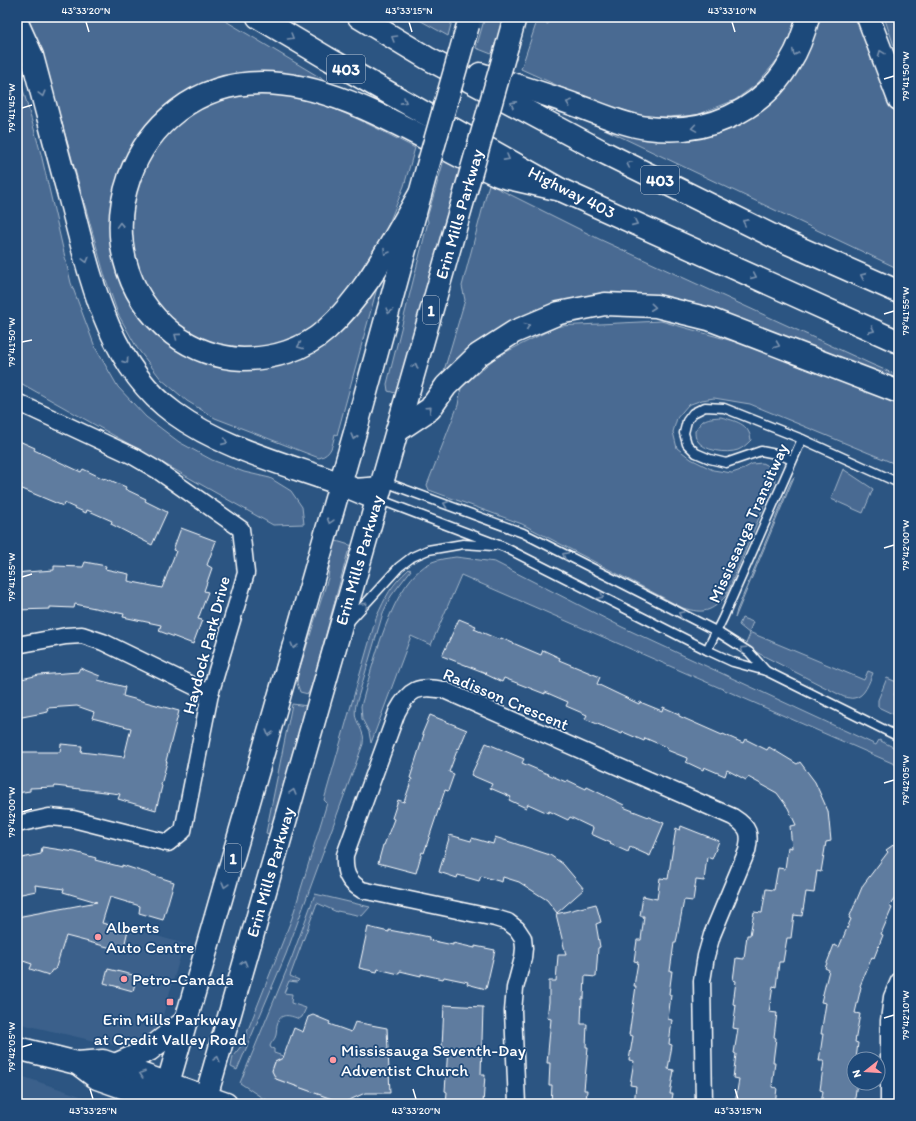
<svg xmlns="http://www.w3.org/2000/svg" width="916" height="1121" viewBox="0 0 916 1121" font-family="Itim,sans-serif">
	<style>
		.built { fill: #3b618b }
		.green { fill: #486b92; stroke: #a4b5c8 }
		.building { fill: #5e7c9f; stroke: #fff }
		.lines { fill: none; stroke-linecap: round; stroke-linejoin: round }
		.lane-casing { stroke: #fff; stroke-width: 11 }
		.street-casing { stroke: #fff; stroke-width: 19 }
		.secondary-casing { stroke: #fff; stroke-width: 25 }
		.primary-casing { stroke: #fff; stroke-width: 25 }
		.highway-casing { stroke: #fff; stroke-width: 25 }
		.lane { stroke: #1f4a7a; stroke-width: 8 }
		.street { stroke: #1f4a7a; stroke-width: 16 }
		.secondary { stroke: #1f4a7a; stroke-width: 22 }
		.primary { stroke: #1f4a7a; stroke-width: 22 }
		.highway { stroke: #1f4a7a; stroke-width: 22 }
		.primary-bridge-casing { stroke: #fff; stroke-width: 25; stroke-linecap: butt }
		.primary-bridge { stroke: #1f4a7a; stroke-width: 22 }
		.oneway { stroke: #7992af }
		.ticks { fill: none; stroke: #fff; stroke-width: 1.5 }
		.poi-dot { fill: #ff9aa2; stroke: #1f4a7a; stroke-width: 1.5 }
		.labels { text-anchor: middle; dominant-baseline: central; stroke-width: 3.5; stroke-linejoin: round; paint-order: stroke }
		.shield { fill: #1f4a7a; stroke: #bcc9d7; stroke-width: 1 }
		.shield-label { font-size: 16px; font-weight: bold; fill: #fff }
		.street-label { font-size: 17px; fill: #fff; stroke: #1f4a7a }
		.poi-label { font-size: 17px; fill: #fff; stroke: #1f4a7a; text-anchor: start }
		.neatline { fill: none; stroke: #fff; stroke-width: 1.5 }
		.ticks-label { font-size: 10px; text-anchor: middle; fill: #fff }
	</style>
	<rect width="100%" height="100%" fill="#2c5582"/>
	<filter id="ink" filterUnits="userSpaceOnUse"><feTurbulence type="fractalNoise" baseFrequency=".025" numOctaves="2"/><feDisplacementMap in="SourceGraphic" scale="8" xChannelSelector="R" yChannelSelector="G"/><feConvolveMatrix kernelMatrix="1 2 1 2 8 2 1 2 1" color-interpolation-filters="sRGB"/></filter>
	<g filter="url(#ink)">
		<g class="built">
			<path d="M60,907L184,944L160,1025L158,1029L151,1038L129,1049L17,1023V915Z"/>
			<path d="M17,1076H21L104,1104H17Z"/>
		</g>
		<g class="green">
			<path d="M28,17H219L341,90L198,91L117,192L154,327L282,362L373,287L377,288L337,435L335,434C332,446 332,454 319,458L215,418L187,401L161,379L137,348L118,314L105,277L44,59Z"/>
			<path d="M414,17H453L448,36Z"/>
			<path d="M485,17H504L494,55L476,48Z"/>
			<path d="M552,17H797L796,22L782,54L757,84L735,100L697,115L667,117L642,116L587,99L521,69L537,21L548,24Z"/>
			<path d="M816,17H857L899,120V269L600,127L601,123L737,120Z"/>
			<path d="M884,17H899V60Z"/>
			<path d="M17,68L41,154L71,283L95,347L118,387L146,417L179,442L212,460L244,472L270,478L291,491L302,507L304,524L273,525L17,381Z"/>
			<path d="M239,93C254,94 271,92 285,95C332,103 374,127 415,148L404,186L385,233L336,307L316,327L294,340L253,350L217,347L188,334L153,301L140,276L131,246L129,218L134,192L145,163L174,125L196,109Z"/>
			<path d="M444,160L461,170L399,394L388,391L387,384L428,222L427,218Z"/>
			<path d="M489,184L599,239L871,364L899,376V384L608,296L443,374L465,300L462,286Z"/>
			<path d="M661,321L761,349L899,403L898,465L750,404L714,398L702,400L688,405L677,418L673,432L677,448L691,459L713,470L732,473L741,470L752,464L762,463L768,466L773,472L775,480L726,596C711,612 704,614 683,608L522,524L429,490L427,485L458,405L461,388L496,357L558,326Z"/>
			<path d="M721,417C735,421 749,423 751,440C747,444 743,448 738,450C727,454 703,451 697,440C695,438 695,434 695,431C703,418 707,418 721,417Z"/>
			<path d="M843,469L873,489L863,513L831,499Z"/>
			<path d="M794,477L735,618L737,610L791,481Z"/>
			<path d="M333,540L353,546L352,552H348L313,682L308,694L300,692L297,683L298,674L328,578Z"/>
			<path d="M456,557L495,562L622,627L876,745L879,740L899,750V766L461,575L431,645L411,636L371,743L369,732L362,719L361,706C373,666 391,580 432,562C439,559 449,558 456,557Z"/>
			<path d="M409,569L411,570L391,596L383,613L356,704C353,721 359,721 363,735C364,737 363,742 363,744L286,954L237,1070L231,1067L233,1056L242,1045L292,918L327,803L324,800L376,618C386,596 391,585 409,569Z"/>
			<path d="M742,618L753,622L749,632L864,680L868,671L873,673C869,682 865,697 854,698C851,699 847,697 844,697L756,652L745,646L750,634L739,625Z"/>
			<path d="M887,678L899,683L894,695L899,697V717L878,707V700Z"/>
			<path d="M292,704L308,706L271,835L266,833Z"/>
			<path d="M315,894L370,907L362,916L337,911V912L317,903L290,976L299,980L297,982L289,981L284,993L292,994L291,1003L306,1008L302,1017L299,1019C292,1016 281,1012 278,1022C276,1026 277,1031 276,1035C275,1040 271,1042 270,1046L271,1048L274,1049V1053L283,1056V1058L275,1062L272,1070L276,1079L284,1082L290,1080L293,1085L338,1101V1104H276L264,1099L240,1083L292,957Z"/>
		</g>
		<g class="building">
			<path d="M17,440L35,448L34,450L81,472L83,469L104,479L105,478L126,487L125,489L146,499L145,501L167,512L152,545L111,524L112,521L87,510L86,513L64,503L63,506L20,488L22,485L17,482Z"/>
			<path d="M181,528L216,541L207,565L212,568L204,591L208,592L198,619L202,620L193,644L159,631L161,625L123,617L124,614L75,604L74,608L50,607V609L17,610V573L26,572L54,570V566L83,567L85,562L106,566L105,569L129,574L128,581L162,588L176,551L173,550Z"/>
			<path d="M459,619L476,626L474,629L500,640L501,638L541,655L543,650L560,658L559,660L600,677L597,684L639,704L640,702L662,711L663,707L679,714V716L722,735L723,734L743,743L745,739L767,750L769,747L797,764L800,762L815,782L828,811L831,841L826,842L821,872L817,871L814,893L806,892L802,916L794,915L791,938H787L783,962H779L776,987L773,986L769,1012L777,1013L774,1037L776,1038L773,1062H775L772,1087L777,1088L775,1104H735L739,1079L733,1078L736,1054L734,1053L738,1029L733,1028L736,1005L733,1004L736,981L733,980L736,958L744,959L747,935H750L754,912L762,913L766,889L774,890L778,868L785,869L788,847L792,848L790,826L796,825L788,808L777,793L748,777L746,780L727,770L725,776L704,767L703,770L686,762L687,758L667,750L668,748L645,738L644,741L623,732L622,734L585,719L587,715L566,706L568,702L545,692V694L504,678L502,682L485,674L486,673L442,656Z"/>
			<path d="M80,668L100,676L98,680L125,687L123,696L179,711L166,761L167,762L161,785L162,786L156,810L118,799L120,794L72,788L55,786V787L30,788V791L17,793V752H60L61,744L82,746L81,752L124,757L131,728L92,718L94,712L77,706L47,708L48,712L17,718V680L39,675L78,672Z"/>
			<path d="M430,715L467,730L459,749L458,748L449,772L454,774L448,791L445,790L424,853L422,852L416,873L378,863L383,845H384L394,819L392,818L398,800L404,802L412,779L410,778L424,734H422Z"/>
			<path d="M486,743L524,759L522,763L566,782L567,780L586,789L587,787L624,805L623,807L664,823L650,856L630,847L628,852L610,844L611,843L591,834L593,828L570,817L568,820L549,811L548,813L528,804L526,808L509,800L511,797L490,788L492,784L471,775Z"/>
			<path d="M681,826L719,841L712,859L707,857L704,881L696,880L693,901L684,900L676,943H674L670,971H672L669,994L671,995L668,1019L672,1020L669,1044L672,1045L668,1069L674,1070L670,1094H673L671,1104H634L636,1086L630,1085L634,1061L629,1060L633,1036L629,1035L636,986H634L638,962L634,961L637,940H641L644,916H640L643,896L657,899L660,878L668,879L676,828L680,830Z"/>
			<path d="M450,835L471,841L472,838L493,844L495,837L550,855L563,864L584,889L557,913L547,900L519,882L503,877L502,882L481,876L479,881L458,875L457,878L439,872Z"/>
			<path d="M899,841V893L889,906L892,908L881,934L883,935L874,958L872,957L860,986L861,987L855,1013L860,1014L855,1042L858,1043L856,1059H854V1083H857L854,1104H821L823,1091L820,1090L824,1061H819L823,1034H821L826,1003L821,1002L829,970L825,968L834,945L839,947L851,919L849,918L863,885L888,852L886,850Z"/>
			<path d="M42,847L75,852L96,858L95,860L122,867V865L174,882L163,920L139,913L140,906L110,897L102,923L128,930L123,951L66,936L55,970H52L49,975L30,969L32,964L17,959V917L97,902L63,892L64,889L35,885L36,891L17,895V859L41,854Z"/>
			<path d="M596,904L601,922L596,924L600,947L598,948L596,977L585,976L584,998H582L581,1024H587L586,1047H588L584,1090H587L586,1104H551L552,1085H549L550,1063H547L551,1019L547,1018L549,1002V981H556L558,955H566L556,914Z"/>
			<path d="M368,927L389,932V930L410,934V933L429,937V940L453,945V943L475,948V946L495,950L486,989L467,984L468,982L444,977L443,979L421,974V976L400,971L399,974L378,969L377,972L359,968Z"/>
			<path d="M108,969L137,976L133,991L104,983Z"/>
			<path d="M444,1005L483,1007L481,1075H485L483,1104H446L447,1092L445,1091L448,1048L442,1047Z"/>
			<path d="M313,1015L330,1022L329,1024L351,1032L355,1022L387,1028L390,1093H365L343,1103L276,1079L272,1071L275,1062L283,1058L294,1028L303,1032L308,1017Z"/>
		</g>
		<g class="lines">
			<g class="lane-casing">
				<g id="lane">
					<path d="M792,460L781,455L761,451L726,463L710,459L696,453L687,444L684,433L687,421L693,413L705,407L724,408L802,439"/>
					<path d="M354,483L382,481L523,533L716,631L749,652L766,671"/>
					<path d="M378,499L504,547L707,650L733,662L766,671L899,737"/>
					<path d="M348,623L399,567L412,557L428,550L463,544L493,546"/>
					<path d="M707,650L723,618L802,439L899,483"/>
				</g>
			</g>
			<g class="street-casing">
				<g id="street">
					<path d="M17,402L133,456L157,470L241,529L246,573L210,694L183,831L168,843L73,819L49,817L17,824"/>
					<path d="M17,645L66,636L82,635L103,642L210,694"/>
					<path d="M517,1104L513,1011L515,988L523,958L524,948L523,938L517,929L508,922L495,918L362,890C347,881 344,872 345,855L397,712C409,689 418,685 444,690L733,817C749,827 751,834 747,851L712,935L706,956L702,981L704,1104"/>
					<path d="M889,1104V1021L892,997L899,981"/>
				</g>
			</g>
			<g class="secondary-casing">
				<g id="secondary">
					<path d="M17,1048L77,1063L103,1061L226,1104"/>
					<path d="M77,1063L97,1078L171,1104"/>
					<path d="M115,1065L149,1050L186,1021"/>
				</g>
			</g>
			<g class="primary-casing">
				<g id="primary">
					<path d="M507,46L515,17"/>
					<path d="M341,484L377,499"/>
					<path d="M162,1104L356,429L427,169"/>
					<path d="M204,1104L466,190"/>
				</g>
			</g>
			<g class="highway-casing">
				<g id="highway">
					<path d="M258,17L327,58L561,190L899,342"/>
					<path d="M359,17L427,58L603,152L779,239L899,292"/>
					<path d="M868,17L899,99"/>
					<path d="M17,23L32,56C45,104 57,152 70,199C90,275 107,364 174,413C222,448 285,464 341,484"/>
					<path d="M480,74C513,84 545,94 578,106C600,114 624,125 648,128C704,136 762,112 790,62C799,48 804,33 808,17"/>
					<path d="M420,194C392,241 367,293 326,330C304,350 272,359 243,359C217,358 193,349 173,334C70,252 130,83 261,83C344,83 424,142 498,175C505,178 514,179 522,181C535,184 548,187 561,190"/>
					<path d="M397,431L430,409L446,386L478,355L514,332L559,313L605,304L656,306L709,319L899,392"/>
				</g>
			</g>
			<use href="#lane" class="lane"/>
			<use href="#street" class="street"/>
			<use href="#secondary" class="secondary"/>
			<use href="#primary" class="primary"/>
			<use href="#highway" class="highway"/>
			<g class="primary-bridge-casing">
				<g id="primary-bridge">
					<path d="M427,169L468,25"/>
					<path d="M466,190L507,46"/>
				</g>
			</g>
			<use href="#primary-bridge" class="primary-bridge"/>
		</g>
		<defs><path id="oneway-chevron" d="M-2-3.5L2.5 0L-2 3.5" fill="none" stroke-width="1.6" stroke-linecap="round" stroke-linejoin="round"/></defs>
		<g class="oneway">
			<use href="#oneway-chevron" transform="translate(291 37) rotate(31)"/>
			<use href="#oneway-chevron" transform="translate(394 38) rotate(-149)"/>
			<use href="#oneway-chevron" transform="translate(795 53) rotate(117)"/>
			<use href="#oneway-chevron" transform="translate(881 53) rotate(-111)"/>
			<use href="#oneway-chevron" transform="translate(42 94) rotate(75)"/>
			<use href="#oneway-chevron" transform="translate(404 101) rotate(29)"/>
			<use href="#oneway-chevron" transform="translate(569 103) rotate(-161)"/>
			<use href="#oneway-chevron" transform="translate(513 104) rotate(-152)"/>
			<use href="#oneway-chevron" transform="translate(694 128) rotate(171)"/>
			<use href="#oneway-chevron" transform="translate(507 158) rotate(29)"/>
			<use href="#oneway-chevron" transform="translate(629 164) rotate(-154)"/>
			<use href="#oneway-chevron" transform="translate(745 222) rotate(-154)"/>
			<use href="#oneway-chevron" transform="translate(635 223) rotate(24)"/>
			<use href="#oneway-chevron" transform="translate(120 225) rotate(-92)"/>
			<use href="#oneway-chevron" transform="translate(386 252) rotate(121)"/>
			<use href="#oneway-chevron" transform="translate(86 260) rotate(75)"/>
			<use href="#oneway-chevron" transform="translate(754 276) rotate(24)"/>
			<use href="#oneway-chevron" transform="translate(863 276) rotate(-156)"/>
			<use href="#oneway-chevron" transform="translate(653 307) rotate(6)"/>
			<use href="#oneway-chevron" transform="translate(389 311) rotate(105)"/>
			<use href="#oneway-chevron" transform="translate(527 326) rotate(-22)"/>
			<use href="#oneway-chevron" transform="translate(872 330) rotate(24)"/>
			<use href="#oneway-chevron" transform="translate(177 336) rotate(-143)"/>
			<use href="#oneway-chevron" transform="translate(777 345) rotate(21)"/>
			<use href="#oneway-chevron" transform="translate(300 346) rotate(158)"/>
			<use href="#oneway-chevron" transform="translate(126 361) rotate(55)"/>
			<use href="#oneway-chevron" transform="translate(415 366) rotate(-74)"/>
			<use href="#oneway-chevron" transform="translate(429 409) rotate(-42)"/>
			<use href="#oneway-chevron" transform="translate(354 437) rotate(106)"/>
			<use href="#oneway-chevron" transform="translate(225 442) rotate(24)"/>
			<use href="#oneway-chevron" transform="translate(446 504) rotate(-160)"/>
			<use href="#oneway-chevron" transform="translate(330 521) rotate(106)"/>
			<use href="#oneway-chevron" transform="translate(565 555) rotate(-153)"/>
			<use href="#oneway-chevron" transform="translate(601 596) rotate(27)"/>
			<use href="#oneway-chevron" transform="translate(365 605) rotate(-47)"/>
			<use href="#oneway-chevron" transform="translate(681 614) rotate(-154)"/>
			<use href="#oneway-chevron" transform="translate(294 646) rotate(106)"/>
			<use href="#oneway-chevron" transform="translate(743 649) rotate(-146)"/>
			<use href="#oneway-chevron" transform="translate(269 733) rotate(106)"/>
			<use href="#oneway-chevron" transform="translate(293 792) rotate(-74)"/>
			<use href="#oneway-chevron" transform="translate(225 885) rotate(106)"/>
			<use href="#oneway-chevron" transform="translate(244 963) rotate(-74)"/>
			<use href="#oneway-chevron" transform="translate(217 1059) rotate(-74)"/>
			<use href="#oneway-chevron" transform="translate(142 1074) rotate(-161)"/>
		</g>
	</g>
	<path class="ticks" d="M86,22L89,32M409,22L412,32M732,22L735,32M884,79L894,76M22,108L32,105M884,314L894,311M22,342L32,340M884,548L894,545M22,577L32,574M884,783L894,780M22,812L32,809M884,1018L894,1015M22,1047L32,1044M90,1089L93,1099M413,1089L416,1099M735,1089L738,1099"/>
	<g class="poi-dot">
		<circle cx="98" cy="937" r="4"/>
		<circle cx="124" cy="979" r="4"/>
		<rect x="166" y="998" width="8" height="8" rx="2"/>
		<circle cx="333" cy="1060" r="4"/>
	</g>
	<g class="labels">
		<g class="shield">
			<rect x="327" y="55" width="38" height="28" rx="3"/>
			<rect x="641" y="166" width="38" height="28" rx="3"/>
			<rect x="423" y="296" width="16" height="28" rx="3"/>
			<rect x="225" y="844" width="16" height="28" rx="3"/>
		</g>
		<g class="shield-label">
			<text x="346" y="69">403</text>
			<text x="660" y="180">403</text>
			<text x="431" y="310">1</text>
			<text x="233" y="858">1</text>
		</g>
		<g class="street-label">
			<text transform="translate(572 192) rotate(27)">Highway 403</text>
			<text transform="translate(459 214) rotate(-74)">Erin Mills Parkway</text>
			<text transform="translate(748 523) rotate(-66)">Mississauga Transitway</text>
			<text transform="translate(359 560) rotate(-74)">Erin Mills Parkway</text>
			<text transform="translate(206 645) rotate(-75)">Haydock Park Drive</text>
			<text transform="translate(506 699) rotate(23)">Radisson Crescent</text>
			<text transform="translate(270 872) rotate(-74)">Erin Mills Parkway</text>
		</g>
		<g class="poi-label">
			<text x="106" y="927">Alberts<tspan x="106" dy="20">Auto Centre</tspan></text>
			<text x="132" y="979">Petro-Canada</text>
			<text x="170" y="1019" text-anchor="middle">Erin Mills Parkway<tspan x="170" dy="20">at Credit Valley Road</tspan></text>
			<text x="341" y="1050">Mississauga Seventh-Day<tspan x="341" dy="20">Adventist Church</tspan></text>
		</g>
	</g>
	<rect width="916" height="1121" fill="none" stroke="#1f4a7a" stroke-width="44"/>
	<g transform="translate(866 1071) rotate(253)"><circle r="19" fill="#1f4a7a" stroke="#7992af"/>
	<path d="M0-3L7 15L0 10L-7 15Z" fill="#ff9aa2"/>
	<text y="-6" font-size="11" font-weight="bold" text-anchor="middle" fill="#ffffff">N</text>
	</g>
	<rect x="22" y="22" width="872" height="1077" class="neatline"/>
	<g class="ticks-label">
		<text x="86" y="14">43°33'20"N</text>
		<text x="409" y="14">43°33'15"N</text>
		<text x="732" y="14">43°33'10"N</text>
		<text transform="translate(905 76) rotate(-90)" y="4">79°41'50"W</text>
		<text transform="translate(11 108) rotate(-90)" y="4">79°41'45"W</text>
		<text transform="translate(905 311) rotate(-90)" y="4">79°41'55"W</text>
		<text transform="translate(11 342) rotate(-90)" y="4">79°41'50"W</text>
		<text transform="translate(905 545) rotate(-90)" y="4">79°42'00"W</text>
		<text transform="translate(11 577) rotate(-90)" y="4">79°41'55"W</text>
		<text transform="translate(905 780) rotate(-90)" y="4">79°42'05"W</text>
		<text transform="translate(11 812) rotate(-90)" y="4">79°42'00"W</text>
		<text transform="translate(905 1015) rotate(-90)" y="4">79°42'10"W</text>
		<text transform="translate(11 1047) rotate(-90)" y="4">79°42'05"W</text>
		<text x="93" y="1114">43°33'25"N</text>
		<text x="416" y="1114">43°33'20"N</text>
		<text x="738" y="1114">43°33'15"N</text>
	</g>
</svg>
